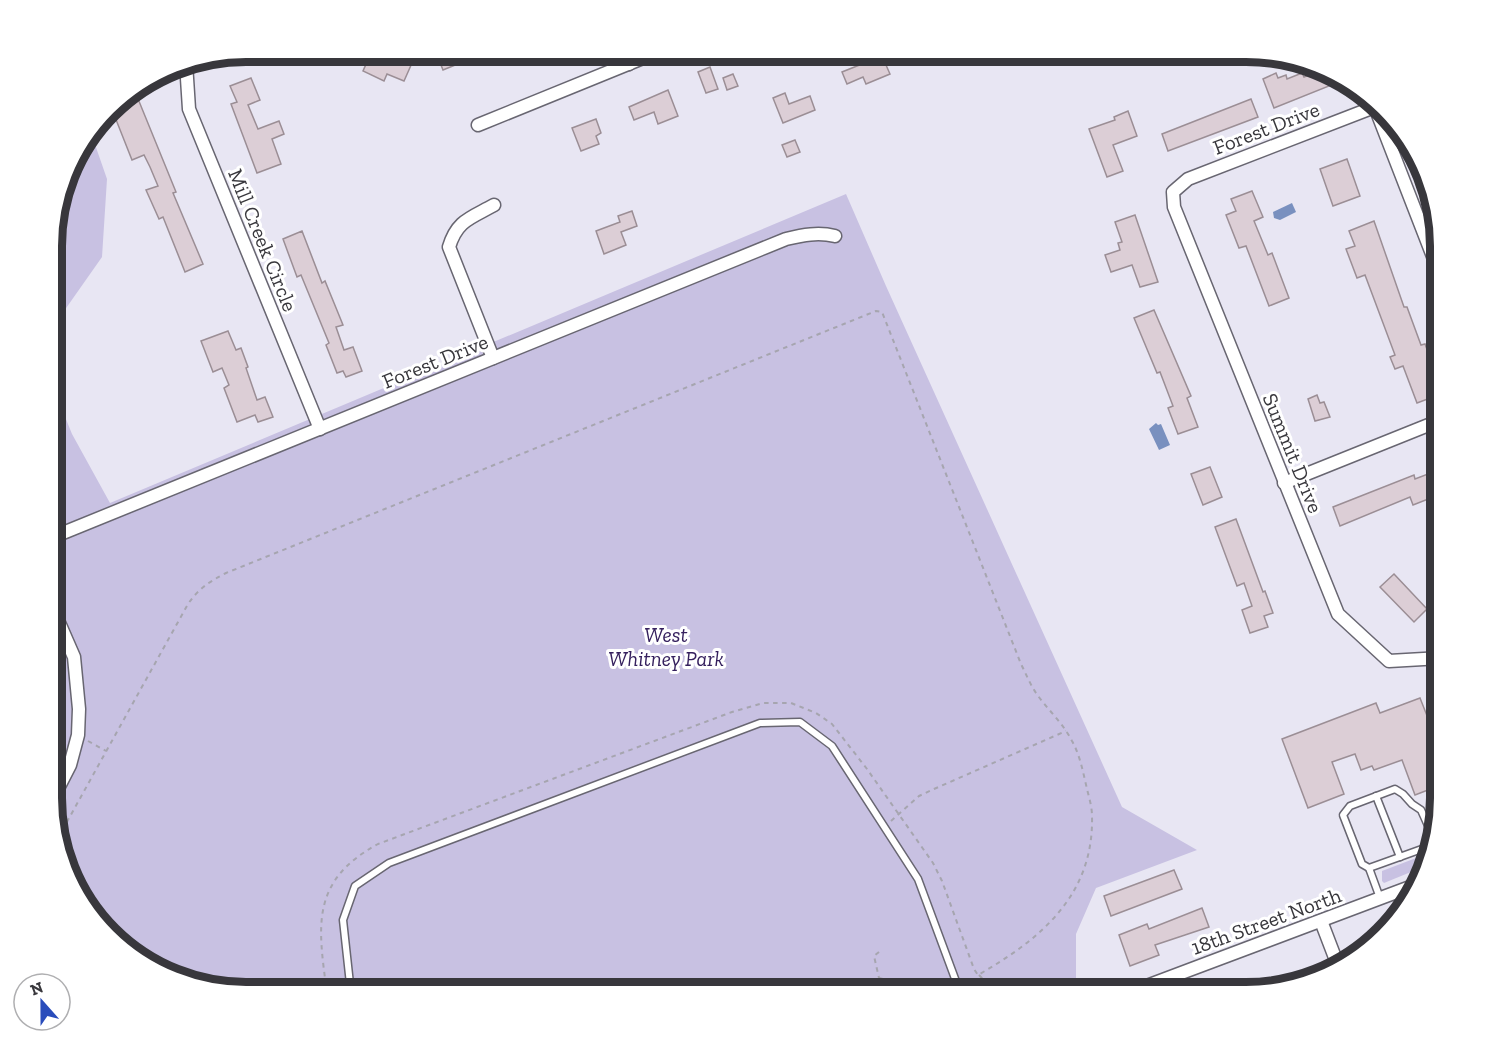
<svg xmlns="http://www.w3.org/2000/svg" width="1492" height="1044" viewBox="0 0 1492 1044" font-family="'Zilla Slab',serif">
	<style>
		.green { fill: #c8c1e2 }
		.water { fill: #7990bf }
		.building { fill: #dcced6; stroke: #9b8e95; stroke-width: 1.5 }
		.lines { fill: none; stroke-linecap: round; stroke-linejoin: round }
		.service-casing { stroke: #686671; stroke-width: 9 }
		.minor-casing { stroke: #686671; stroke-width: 15 }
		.path { stroke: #a6a5af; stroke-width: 2; stroke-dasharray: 4.5 4.5; stroke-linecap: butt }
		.service { stroke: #fff; stroke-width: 6 }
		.minor { stroke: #fff; stroke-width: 12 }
		.labels { text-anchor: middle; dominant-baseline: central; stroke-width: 6; stroke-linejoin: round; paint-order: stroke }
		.street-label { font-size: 21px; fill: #38373c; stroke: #fff }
		.park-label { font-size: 21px; font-style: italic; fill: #35205e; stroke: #fff }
		.rim { fill: none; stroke: #38373c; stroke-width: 8 }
	</style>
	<rect width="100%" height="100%" fill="#e8e6f3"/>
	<g class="green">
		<path d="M91,133L107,179L102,257L57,321L53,341V221L71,159Z"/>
		<path d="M846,194L886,286L1122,807L1197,850L1096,888L1076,934V993H233L183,983L127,953L77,895L53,823V387L72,434L110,503Z"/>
		<path d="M1424,855L1431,860L1428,865L1384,883L1382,881V871Z"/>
	</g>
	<g class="water">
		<path d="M1292,203L1296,212L1280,220L1274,218L1273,212Z"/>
		<path d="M1156,423L1158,425L1161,424L1170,445L1159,450L1149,429Z"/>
	</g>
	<g class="building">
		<path d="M372,51H385L412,63L404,81L387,74L384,81L363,71Z"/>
		<path d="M422,51H461L465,61L443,70L439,60L427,65Z"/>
		<path d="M882,56L890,74L866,84L863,77L847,84L842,72Z"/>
		<path d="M710,67L718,89L706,93L698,72Z"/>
		<path d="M1324,69L1344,80L1274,108L1263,79L1276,73L1278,78L1286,75L1287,79L1302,73L1304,77Z"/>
		<path d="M733,74L738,86L727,90L723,78Z"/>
		<path d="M251,78L260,100L248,105L258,129L279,121L284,134L272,139L281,164L257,173L231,104L237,102L230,86Z"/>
		<path d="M134,89L176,192L173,193L203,264L185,272L163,217L159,219L146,190L158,186L150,167L144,155L132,160L111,107L117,100Z"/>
		<path d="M668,90L678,116L658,124L654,112L634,120L629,107Z"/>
		<path d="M785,93L789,104L810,96L815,110L783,123L773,98Z"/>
		<path d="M1251,99L1258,117L1168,151L1162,134Z"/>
		<path d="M1128,111L1137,136L1113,145L1123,171L1107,177L1089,129L1115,120L1114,117Z"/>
		<path d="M596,119L601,133L596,136L599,144L581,151L572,128Z"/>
		<path d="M795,140L800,152L787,157L782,145Z"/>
		<path d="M1347,159L1360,196L1333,206L1320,169Z"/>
		<path d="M1252,191L1263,217L1254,221L1268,255L1272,253L1289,298L1269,306L1246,246L1239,248L1226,215L1236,211L1231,199Z"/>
		<path d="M632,211L637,226L621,232L626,245L604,254L596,231L620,222L618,216Z"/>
		<path d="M1135,215L1158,282L1140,287L1132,265L1111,272L1105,255L1120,250L1118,243L1122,242L1115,222Z"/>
		<path d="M1374,221L1404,307H1407L1421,345L1425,344L1441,388V394L1417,403L1403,366L1395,369L1390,357L1395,355L1365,275L1357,278L1346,249L1355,246L1349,231Z"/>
		<path d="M302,231L322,283L325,281L343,325L336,327L344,350L353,347L362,371L346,377L343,371L337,373L326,345L329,343L301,275L297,277L283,239Z"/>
		<path d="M1154,310L1191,396L1187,398L1198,427L1178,434L1168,408L1173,406L1160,372L1157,373L1134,318Z"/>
		<path d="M228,331L236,350L241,348L248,367L246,368L257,400L265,397L273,417L258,422L255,415L237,422L224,388L229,385L222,368L213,372L201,341Z"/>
		<path d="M1317,395L1320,403L1324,402L1330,417L1315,421L1308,399Z"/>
		<path d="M1210,467L1222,497L1203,505L1191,474Z"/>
		<path d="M1441,469V494L1413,505L1410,497L1340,526L1333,507L1414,475L1415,479Z"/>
		<path d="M1236,519L1263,592L1265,591L1273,613L1264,616L1268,627L1250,633L1242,610L1252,606L1244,583L1237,586L1215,527Z"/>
		<path d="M1394,574L1427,609L1414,622L1380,587Z"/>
		<path d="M1420,698L1441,751V785L1415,795L1402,760L1374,770L1372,766L1361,770L1355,754L1332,762L1344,794L1308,808L1282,739L1376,703L1380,713Z"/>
		<path d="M1174,870L1182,889L1111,916L1104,896Z"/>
		<path d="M1202,908L1209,927L1155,945L1159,955L1130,966L1119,935L1147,924L1149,929Z"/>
	</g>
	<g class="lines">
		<g class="service-casing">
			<g id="service">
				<path d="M1376,796L1400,857"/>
				<path d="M1369,868L1362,864L1343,815L1350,806L1395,789L1403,794L1412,804L1421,810L1435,841"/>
				<path d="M1380,898L1369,868L1433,845L1434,846"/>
				<path d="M351,993L343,920L355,886L389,863L760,723L800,722L832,746L918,879L957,984L967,993"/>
			</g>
		</g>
		<g class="minor-casing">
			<g id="minor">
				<path d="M624,51L629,64"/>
				<path d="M186,63L189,109L320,429"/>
				<path d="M1377,106L1188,179L1173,192L1174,207L1338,614L1389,661L1441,658"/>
				<path d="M1375,107L1441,277"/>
				<path d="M478,125L660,51"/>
				<path d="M493,358L449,247C457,220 471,218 494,205"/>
				<path d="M1284,483L1441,420"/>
				<path d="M53,537L786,239C803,235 818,232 835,236"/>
				<path d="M53,609L74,657L79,709L78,735L70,765L53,798"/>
				<path d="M1321,921L1339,968"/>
				<path d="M1128,993L1418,884"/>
			</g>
		</g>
		<g class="path">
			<path d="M53,722L67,729"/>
			<path d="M88,741L106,751"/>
			<path d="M891,821L919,796L934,789L1066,731"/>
			<path d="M58,838L188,604C199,588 209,582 226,573L876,311L882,312L1021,664C1026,674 1030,684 1036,693C1047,709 1063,723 1072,741C1080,755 1083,772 1087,789C1089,797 1092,807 1092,816C1094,895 1041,939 978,975L974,969L942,881L933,863L867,769L832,724L816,713L791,703H763L732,712L378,844C310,881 318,926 327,993"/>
			<path d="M879,952L874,956L879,978"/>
			<path d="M979,975L996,993"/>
			<path d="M856,993L879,978L923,988L931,993"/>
		</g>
		<use href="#service" class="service"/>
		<use href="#minor" class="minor"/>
	</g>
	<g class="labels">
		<g class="street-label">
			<text transform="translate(1266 128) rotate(-21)">Forest Drive</text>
			<text transform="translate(263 240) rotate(68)">Mill Creek Circle</text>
			<text transform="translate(435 361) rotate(-22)">Forest Drive</text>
			<text transform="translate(1293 453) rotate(68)">Summit Drive</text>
			<text transform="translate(1266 921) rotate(-20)">18th Street North</text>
		</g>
		<g class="park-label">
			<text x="666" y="634">West<tspan x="666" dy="24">Whitney Park</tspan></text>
		</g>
	</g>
	<path d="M0 0H1492V1044H0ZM246 62H1246A184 184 0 0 1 1430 246V798A184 184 0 0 1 1246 982H246A184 184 0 0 1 62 798V246A184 184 0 0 1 246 62Z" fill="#fff" fill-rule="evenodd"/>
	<path class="rim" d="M246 62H1246A184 184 0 0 1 1430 246V798A184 184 0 0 1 1246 982H246A184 184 0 0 1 62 798V246A184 184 0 0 1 246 62Z"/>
	<g transform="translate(42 1002) rotate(339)"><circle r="28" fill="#ffffff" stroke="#afafb1" stroke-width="1.5"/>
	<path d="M0-4.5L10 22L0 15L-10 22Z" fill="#294cbb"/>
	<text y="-9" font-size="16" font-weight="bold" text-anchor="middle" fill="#38373c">N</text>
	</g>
</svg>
